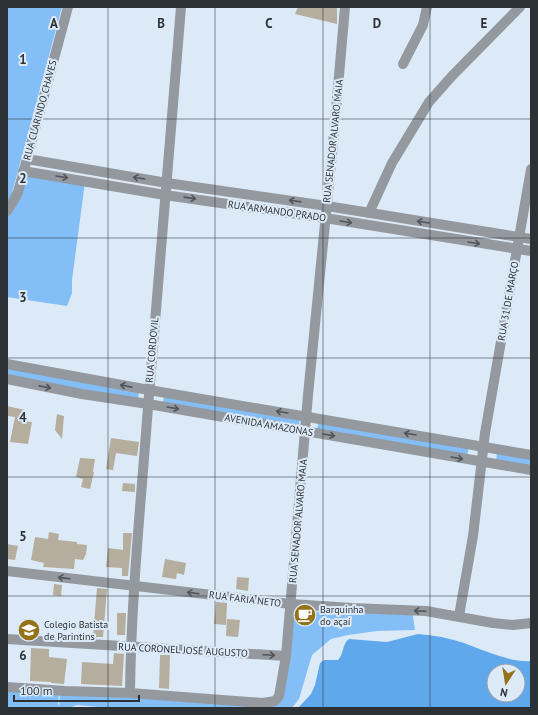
<svg xmlns="http://www.w3.org/2000/svg" width="538" height="715" viewBox="0 0 538 715" font-family="'PT Sans',sans-serif">
	<style>
		.green { fill: #84bef6 }
		.water { fill: #60a8ec; fill-rule: evenodd }
		.building { fill: #b5ad9d }
		.lines { fill: none; stroke-linecap: round; stroke-linejoin: round }
		.minor { stroke: #93999f; stroke-width: 10 }
		.oneway { stroke: #50555b }
		.grid { fill: none; stroke: #2c3136; stroke-width: 1; stroke-opacity: 0.55 }
		.labels { text-anchor: middle; dominant-baseline: central; stroke-width: 4; stroke-linejoin: round; paint-order: stroke }
		.street-label { font-size: 10px; fill: #2c3136; stroke: #dceaf8 }
		.poi-label { font-size: 10px; fill: #2c3136; stroke: #dceaf8; text-anchor: start }
		.grid-label { font-size: 13px; text-anchor: middle; font-weight: bold; fill: #2c3136; stroke: #dceaf8; stroke-width: 4; stroke-linejoin: round; paint-order: stroke }
	</style>
	<rect width="100%" height="100%" fill="#dceaf8"/>
	<g class="green">
		<path d="M7,7H62L9,204H7Z"/>
		<path d="M23,173L85,182L72,280V293L67,306L7,297V210Z"/>
		<path d="M7,368L139,392L138,399L7,376Z"/>
		<path d="M164,395L300,418L299,426L163,403Z"/>
		<path d="M319,421L469,447L467,456L317,429Z"/>
		<path d="M497,452L531,458V466L496,460Z"/>
		<path d="M412,611L415,630L377,631L348,635L331,639L312,655L299,699L292,708H109L77,705L69,708H7V689L59,693L58,703L59,706L60,693L237,703L278,696L293,612Z"/>
	</g>
	<path class="water" d="M418,634C434,635 449,638 464,643C483,650 512,663 531,661V708H298L311,694L315,685L320,663L324,660H338C344,654 342,644 349,639L387,642ZM494,671H518V695H494Z"/>
	<g class="building">
		<path d="M298,7H337V24L295,14Z"/>
		<path d="M7,406L25,410L23,421L32,422L28,444L10,442L15,417L7,416Z"/>
		<path d="M57,414L64,416L62,439L55,430Z"/>
		<path d="M111,438L139,442L137,456L116,453L113,470L106,469Z"/>
		<path d="M80,458L95,459L93,472H94L90,489L81,487L83,479L76,477Z"/>
		<path d="M123,483L135,484V492L122,491Z"/>
		<path d="M49,532L59,534L58,540L77,542V544L87,545L86,554L83,560L75,559L74,569L43,567L44,563L31,560L35,537L48,539Z"/>
		<path d="M123,533H132L128,576H122V568L106,567L108,548L123,550Z"/>
		<path d="M7,544L18,546L15,560L7,559Z"/>
		<path d="M165,559L186,563L184,575L177,573L176,579L162,577Z"/>
		<path d="M237,577L249,578L248,591L236,589Z"/>
		<path d="M54,584L62,585L61,596L53,595Z"/>
		<path d="M97,588L107,589L103,637H93Z"/>
		<path d="M216,602L227,603L226,625L214,624Z"/>
		<path d="M117,613H126L125,635H117Z"/>
		<path d="M227,619L240,620L238,637L226,636Z"/>
		<path d="M31,648L49,649V657L67,659L64,684L51,683V682L30,681Z"/>
		<path d="M114,653L124,654L122,686L81,684L82,662L113,664Z"/>
		<path d="M160,655H170L169,689L159,688Z"/>
	</g>
	<g class="lines">
		<g class="minor">
			<path d="M403,64L423,25L427,7"/>
			<path d="M27,159L167,183L327,206L531,239"/>
			<path d="M23,171L165,195L325,218L531,251"/>
			<path d="M7,211L14,200L18,192L68,7"/>
			<path d="M369,213L392,163L429,102L452,76L520,7"/>
			<path d="M7,364L149,390L531,455"/>
			<path d="M7,379L82,394L148,404L531,470"/>
			<path d="M7,571L291,604L352,608L426,611L493,623L513,625L531,623"/>
			<path d="M459,616L473,536L485,433L531,169"/>
			<path d="M7,639L286,656"/>
			<path d="M7,687L65,691L130,693L263,703L275,701L279,696L286,656L308,395L334,133L345,7"/>
			<path d="M130,693C131,598 141,502 148,407C159,274 170,140 181,7"/>
		</g>
	</g>
	<defs><path id="oneway-shaft" d="M-6 0H5M1.5-3L5.5 0L1.5 3" fill="none" stroke-width="1.6" stroke-linecap="round" stroke-linejoin="round"/></defs>
	<g class="oneway">
		<use href="#oneway-shaft" transform="translate(62 177) rotate(9)"/>
		<use href="#oneway-shaft" transform="translate(139 178) rotate(-171)"/>
		<use href="#oneway-shaft" transform="translate(190 198) rotate(8)"/>
		<use href="#oneway-shaft" transform="translate(295 201) rotate(-172)"/>
		<use href="#oneway-shaft" transform="translate(346 222) rotate(9)"/>
		<use href="#oneway-shaft" transform="translate(423 222) rotate(-171)"/>
		<use href="#oneway-shaft" transform="translate(474 243) rotate(9)"/>
		<use href="#oneway-shaft" transform="translate(126 386) rotate(-169)"/>
		<use href="#oneway-shaft" transform="translate(45 387) rotate(11)"/>
		<use href="#oneway-shaft" transform="translate(173 408) rotate(10)"/>
		<use href="#oneway-shaft" transform="translate(282 412) rotate(-171)"/>
		<use href="#oneway-shaft" transform="translate(410 434) rotate(-170)"/>
		<use href="#oneway-shaft" transform="translate(329 435) rotate(10)"/>
		<use href="#oneway-shaft" transform="translate(457 458) rotate(10)"/>
		<use href="#oneway-shaft" transform="translate(64 578) rotate(-173)"/>
		<use href="#oneway-shaft" transform="translate(193 593) rotate(-173)"/>
		<use href="#oneway-shaft" transform="translate(420 611) rotate(-177)"/>
		<use href="#oneway-shaft" transform="translate(269 655) rotate(3)"/>
	</g>
	<path class="grid" d="M108,7V708M215,7V708M323,7V708M430,7V708M7,119H531M7,238H531M7,358H531M7,477H531M7,596H531"/>
	<defs>
		<g id="cafe-disc" transform="scale(1.15)"><circle r="9.5" fill="#95711a" stroke="#dceaf8"/><path d="M-5.5-4.5H6V0H3Q3 3.5 0 3.5H-2.5Q-5.5 3.5-5.5 0ZM3-3.2v2h1.7v-2ZM-6 4.5H4V6H-6Z" fill="#fff"/></g>
		<g id="school-disc" transform="scale(1.15)"><circle r="9.5" fill="#95711a" stroke="#dceaf8"/><path d="M0-5L7-2L0 1L-7-2ZM-4 1L0 2.5L4 1V4Q0 6-4 4Z" fill="#fff"/></g>
	</defs>
	<g fill-rule="evenodd">
		<use href="#cafe-disc" x="305" y="615"/>
		<use href="#school-disc" x="29" y="630"/>
	</g>
	<g class="labels">
		<g class="street-label">
			<text transform="translate(40 110) rotate(-75)">RUA CLARINDO CHAVES</text>
			<text transform="translate(333 141) rotate(-84)">RUA SENADOR ALVARO MAIA</text>
			<text transform="translate(277 211) rotate(8)">RUA ARMANDO PRADO</text>
			<text transform="translate(508 301) rotate(-80)">RUA 31 DE MARÇO</text>
			<text transform="translate(152 350) rotate(-85)">RUA CORDOVIL</text>
			<text transform="translate(269 425) rotate(10)">AVENIDA AMAZONAS</text>
			<text transform="translate(298 521) rotate(-85)">RUA SENADOR ALVARO MAIA</text>
			<text transform="translate(245 599) rotate(7)">RUA FARIA NETO</text>
			<text transform="translate(183 650) rotate(3)">RUA CORONEL JOSÉ AUGUSTO</text>
		</g>
		<g class="poi-label">
			<text x="320" y="609">Barquinha<tspan x="320" dy="12">do açaí</tspan></text>
			<text x="44" y="624">Colegio Batista<tspan x="44" dy="12">de Parintins</tspan></text>
		</g>
	</g>
	<g class="grid-label">
		<text x="54" y="28">A</text>
		<text x="161" y="28">B</text>
		<text x="269" y="28">C</text>
		<text x="377" y="28">D</text>
		<text x="484" y="28">E</text>
		<text x="23" y="64">1</text>
		<text x="23" y="183">2</text>
		<text x="23" y="302">3</text>
		<text x="23" y="422">4</text>
		<text x="23" y="541">5</text>
		<text x="23" y="660">6</text>
	</g>
	<rect width="538" height="715" fill="none" stroke="#2c3136" stroke-width="16"/>
	<g transform="translate(506 683) rotate(192)"><circle r="19" fill="#dceaf8" stroke="#96a0aa"/>
	<path d="M0-3L7 15L0 10L-7 15Z" fill="#95711a"/>
	<text y="-6" font-size="11" font-weight="bold" text-anchor="middle" fill="#2c3136">N</text>
	</g>
	<path d="M14 695v6h125v-6" fill="none" stroke="#2c3136" stroke-width="2"/>
	<text x="20" y="695" font-size="12" fill="#2c3136" stroke="#dceaf8" stroke-width="3" paint-order="stroke">100 m</text>
</svg>
